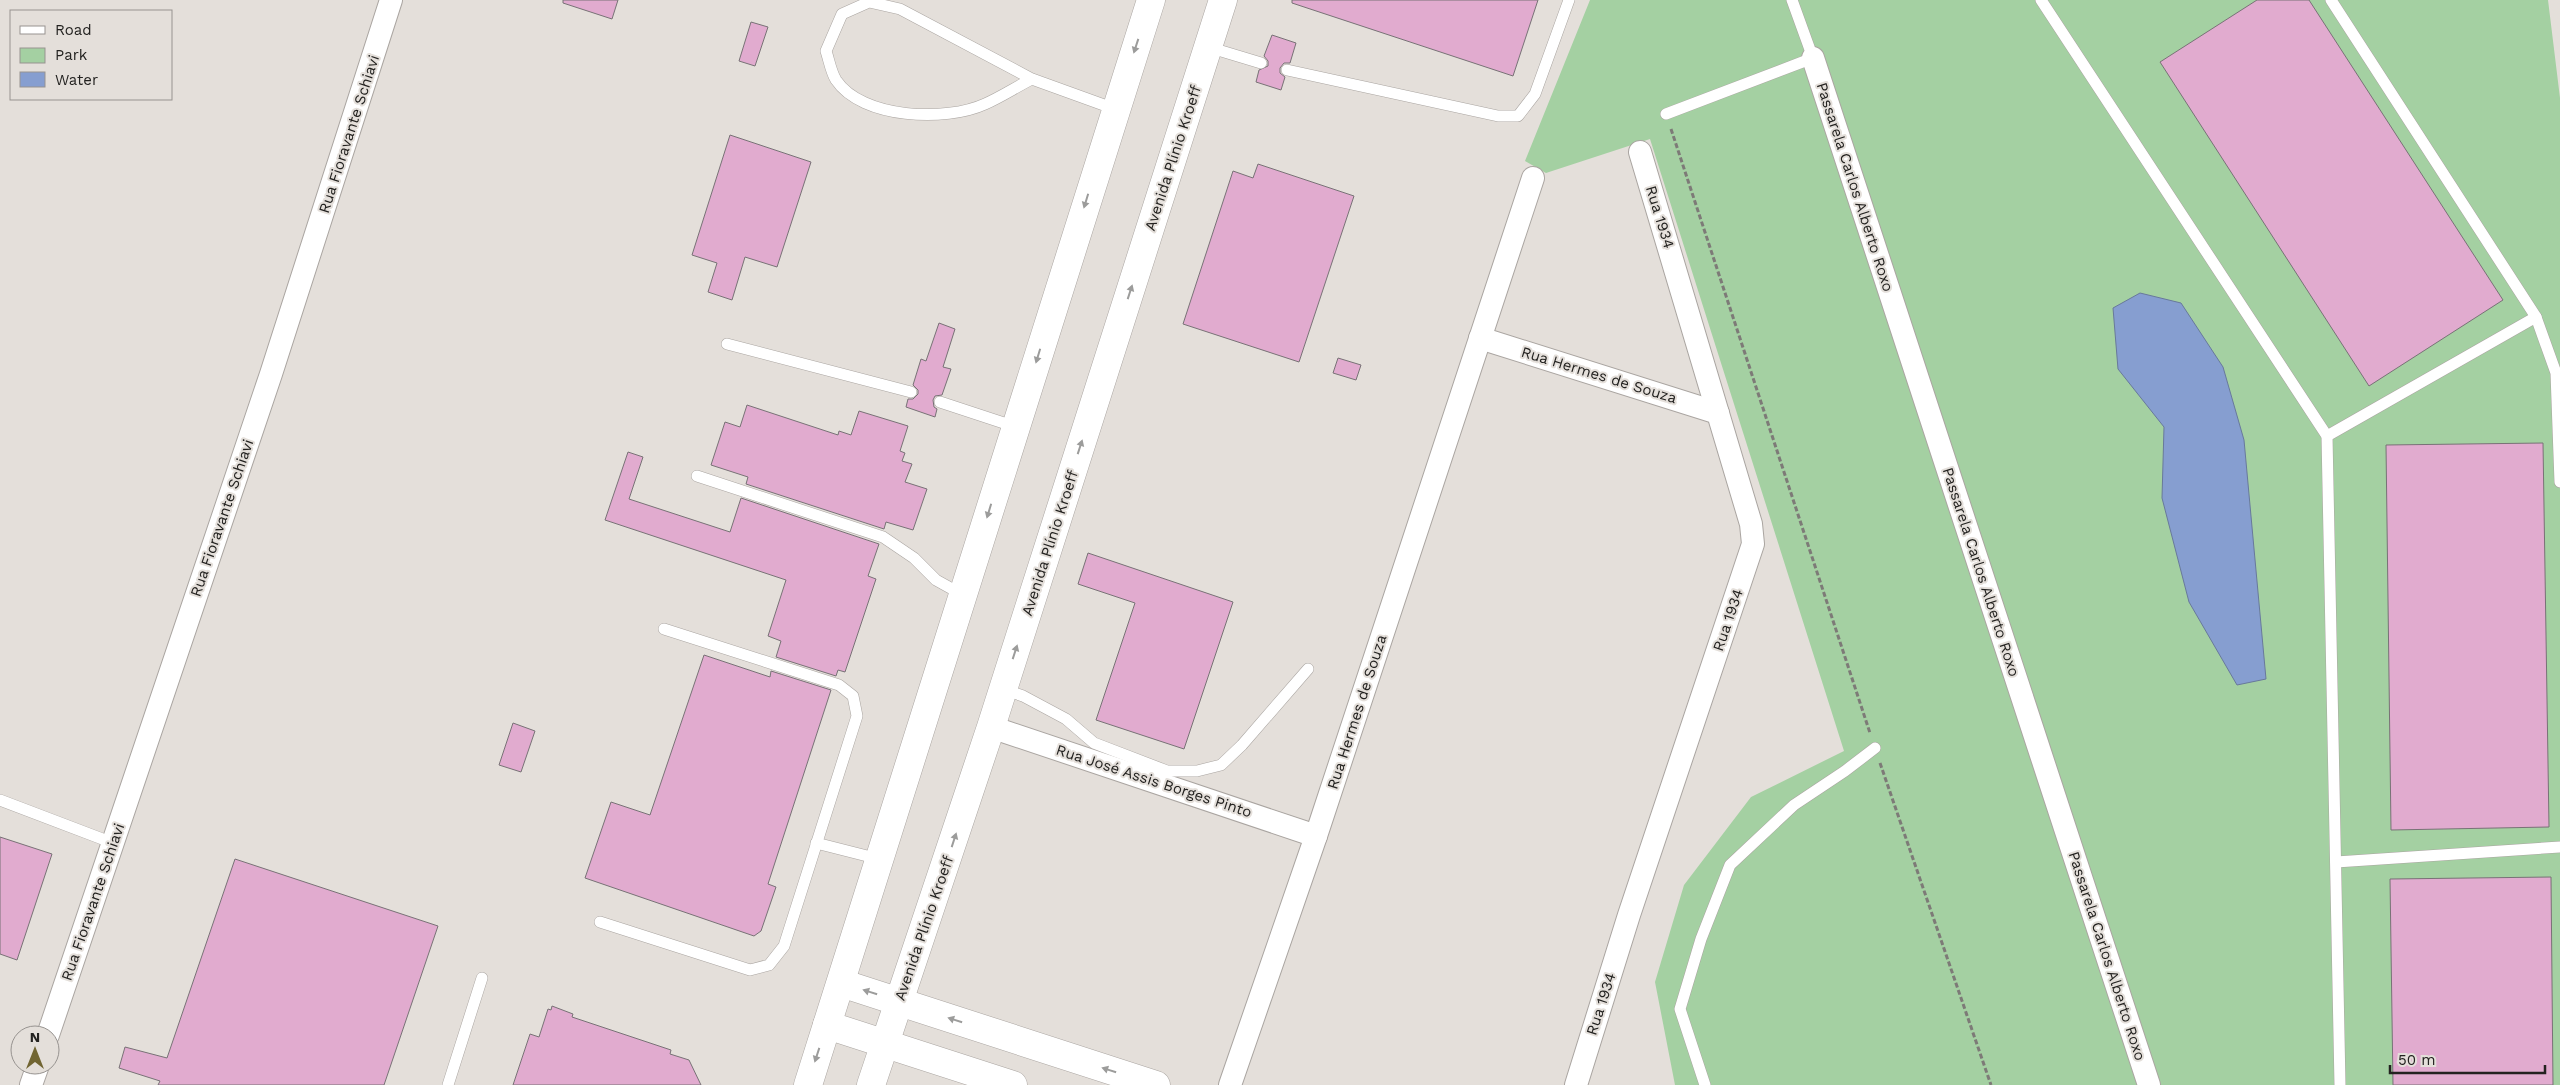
<svg xmlns="http://www.w3.org/2000/svg" width="2560" height="1085" viewBox="0 0 2560 1085" font-family="'Work Sans',sans-serif">
	<style>
		.green { fill: #a4d0a2 }
		.water { fill: #869ed0; stroke: #68799b }
		.building { fill: #e1abcf; stroke: #787276 }
		.lines { fill: none; stroke-linecap: round; stroke-linejoin: round }
		.service-casing { stroke: #aaa5a1; stroke-width: 12 }
		.minor-casing { stroke: #aaa5a1; stroke-width: 24 }
		.secondary-casing { stroke: #aaa5a1; stroke-width: 29 }
		.path { stroke: #7d7a77; stroke-width: 3; stroke-dasharray: 5 2.5; stroke-linecap: butt }
		.service { stroke: #fff; stroke-width: 11 }
		.minor { stroke: #fff; stroke-width: 22 }
		.secondary { stroke: #fff; stroke-width: 28 }
		.oneway { fill: #9c9c9b }
		.labels { text-anchor: middle; dominant-baseline: central; stroke-width: 4; stroke-linejoin: round; paint-order: stroke }
		.street-label { font-size: 15px; fill: #232220; stroke: #e4dfda }
	</style>
	<rect width="100%" height="100%" fill="#e4dfda"/>
	<path class="green" d="M1590,0H2548L2560,98V1085H1675L1655,982L1684,885L1751,797L1844,751L1650,139L1546,173L1525,161Z"/>
	<path class="water" d="M2140,293L2181,303L2223,367L2244,440L2266,679L2237,685L2189,602L2162,498L2164,427L2118,369L2113,308Z"/>
	<g class="building">
		<path d="M563,0H618L612,19L563,3Z"/>
		<path d="M1292,0H1538L1513,76L1292,3Z"/>
		<path d="M2257,0H2309L2503,300L2369,386L2160,62Z"/>
		<path d="M751,22L768,27L755,66L739,61Z"/>
		<path d="M1272,35L1296,43L1290,63H1284L1280,68V73L1285,77L1281,90L1256,82L1259,70L1268,66V61L1264,56Z"/>
		<path d="M730,135L811,162L777,267L745,257L732,300L708,292L717,263L692,255Z"/>
		<path d="M1258,164L1354,196L1299,362L1183,324L1233,171L1253,178Z"/>
		<path d="M939,323L955,329L943,367L951,369L942,395L935,396L933,400L934,407L937,409L935,417L906,407L908,399H913L918,394V390L913,385L921,359L926,361Z"/>
		<path d="M1338,358L1361,365L1356,380L1333,373Z"/>
		<path d="M747,405L838,435L839,431L851,435L859,411L908,426L900,451L905,453L902,461L912,464L905,482L927,489L913,530L886,522L884,529L746,484L748,477L711,465L725,422L740,427Z"/>
		<path d="M2543,443L2549,827L2391,830L2386,445Z"/>
		<path d="M628,452L643,457L629,499L730,532L741,498L879,544L868,576L876,579L845,672L838,670L836,676L776,657L781,641L768,636L786,580L605,520Z"/>
		<path d="M1088,553L1233,602L1184,749L1096,720L1135,603L1078,584Z"/>
		<path d="M704,655L770,677L771,671L831,690L768,884L776,887L761,931L754,936L585,878L611,802L650,815Z"/>
		<path d="M513,723L535,731L521,772L499,765Z"/>
		<path d="M0,837L52,854L17,960L0,954Z"/>
		<path d="M235,859L438,926L384,1085H158L160,1081L119,1068L125,1047L167,1058Z"/>
		<path d="M2551,877L2553,1085H2393L2390,879Z"/>
		<path d="M552,1006L573,1014L572,1017L671,1050L670,1054L689,1060L701,1085H513L530,1034L539,1037L548,1009L551,1010Z"/>
	</g>
	<g class="lines">
		<g class="service-casing">
			<g id="service">
				<path d="M2041,0L2327,436L2340,1085"/>
				<path d="M2331,0L2536,317L2556,373L2560,482"/>
				<path d="M1208,47L1261,63"/>
				<path d="M1287,70L1498,116H1518L1535,94L1569,0"/>
				<path d="M1032,79C1016,87 1001,97 985,104C946,122 862,119 836,80C831,72 829,60 826,51L842,14L869,2L900,9L1032,79L1115,109"/>
				<path d="M1666,114L1813,58L1792,0"/>
				<path d="M727,344L911,392"/>
				<path d="M940,402L1016,427"/>
				<path d="M2327,436L2536,317"/>
				<path d="M697,476L883,537L914,558L936,580L963,595"/>
				<path d="M1003,689L1023,696L1066,719L1094,743L1167,771H1197L1221,765L1242,745L1308,669"/>
				<path d="M0,800L113,843"/>
				<path d="M816,843L879,859"/>
				<path d="M2336,862L2560,847"/>
				<path d="M600,922L750,970L769,965L784,946L857,716L853,696L839,685L664,629"/>
				<path d="M448,1085L482,978"/>
				<path d="M1705,1085L1680,1009L1701,939L1730,865L1794,805L1845,771L1875,748"/>
			</g>
		</g>
		<g class="minor-casing">
			<g id="minor">
				<path d="M1813,58L2149,1085"/>
				<path d="M1480,338L1718,413"/>
				<path d="M991,727L1316,836"/>
				<path d="M48,1035L271,374L391,0"/>
				<path d="M31,1085L38,1065"/>
				<path d="M1230,1085L1316,836L1533,178"/>
				<path d="M1576,1085L1629,915L1753,544L1751,524L1640,152"/>
			</g>
		</g>
		<g class="secondary-casing">
			<g id="secondary">
				<path d="M841,983L1156,1085"/>
				<path d="M827,1025L1013,1085"/>
				<path d="M808,1085L1151,0"/>
				<path d="M871,1085L991,727L1223,0"/>
			</g>
		</g>
		<g class="path">
			<path d="M1671,129L1870,733"/>
			<path d="M1880,763L1991,1085"/>
		</g>
		<use href="#service" class="service"/>
		<use href="#minor" class="minor"/>
		<use href="#secondary" class="secondary"/>
	</g>
	<defs><path id="oneway-solid" d="M-6-.8H1V-3.2L6.5 0L1 3.2V.8H-6Z" transform="scale(1.25)"/></defs>
	<g class="oneway">
		<use href="#oneway-solid" transform="translate(1136 46) rotate(108)"/>
		<use href="#oneway-solid" transform="translate(1086 201) rotate(107)"/>
		<use href="#oneway-solid" transform="translate(1130 292) rotate(-72)"/>
		<use href="#oneway-solid" transform="translate(1038 356) rotate(107)"/>
		<use href="#oneway-solid" transform="translate(1080 447) rotate(-72)"/>
		<use href="#oneway-solid" transform="translate(989 511) rotate(107)"/>
		<use href="#oneway-solid" transform="translate(1015 652) rotate(-72)"/>
		<use href="#oneway-solid" transform="translate(954 840) rotate(-72)"/>
		<use href="#oneway-solid" transform="translate(870 992) rotate(-162)"/>
		<use href="#oneway-solid" transform="translate(955 1020) rotate(-162)"/>
		<use href="#oneway-solid" transform="translate(817 1055) rotate(108)"/>
		<use href="#oneway-solid" transform="translate(1109 1070) rotate(-162)"/>
	</g>
	<g class="labels">
		<g class="street-label">
			<text transform="translate(349 134) rotate(-72)">Rua Fioravante Schiavi</text>
			<text transform="translate(1173 158) rotate(-72)">Avenida Plínio Kroeff</text>
			<text transform="translate(1855 187) rotate(72)">Passarela Carlos Alberto Roxo</text>
			<text transform="translate(1660 217) rotate(73)">Rua 1934</text>
			<text transform="translate(1599 375) rotate(17)">Rua Hermes de Souza</text>
			<text transform="translate(222 518) rotate(-71)">Rua Fioravante Schiavi</text>
			<text transform="translate(1050 543) rotate(-72)">Avenida Plínio Kroeff</text>
			<text transform="translate(1981 572) rotate(72)">Passarela Carlos Alberto Roxo</text>
			<text transform="translate(1728 620) rotate(-71)">Rua 1934</text>
			<text transform="translate(1357 712) rotate(-72)">Rua Hermes de Souza</text>
			<text transform="translate(1154 781) rotate(18)">Rua José Assis Borges Pinto</text>
			<text transform="translate(93 902) rotate(-71)">Rua Fioravante Schiavi</text>
			<text transform="translate(924 928) rotate(-71)">Avenida Plínio Kroeff</text>
			<text transform="translate(2107 956) rotate(72)">Passarela Carlos Alberto Roxo</text>
			<text transform="translate(1601 1004) rotate(-72)">Rua 1934</text>
		</g>
	</g>
	<rect x="10" y="10" width="162" height="90" fill="#e4dfda" stroke="#979390"/>
	<rect x="20" y="26" width="25" height="8" fill="#ffffff" stroke="#979390"/>
	<text x="55" y="35" font-size="15" fill="#232220">Road</text>
	<rect x="20" y="48" width="25" height="15" fill="#a4d0a2" stroke="#979390"/>
	<text x="55" y="60" font-size="15" fill="#232220">Park</text>
	<rect x="20" y="72" width="25" height="15" fill="#869ed0" stroke="#979390"/>
	<text x="55" y="85" font-size="15" fill="#232220">Water</text>
	<g transform="translate(35 1050)"><circle r="24" fill="#e4dfda" stroke="#979390"/>
	<path d="M0-4L9 19L0 12L-9 19Z" fill="#716532"/>
	<text y="-8" font-size="14" font-weight="bold" text-anchor="middle" fill="#232220">N</text>
	</g>
	<path d="M2390 1065v8h155v-8" fill="none" stroke="#232220" stroke-width="2.5"/>
	<text x="2398" y="1065" font-size="15" fill="#232220" stroke="#e4dfda" stroke-width="4" paint-order="stroke">50 m</text>
</svg>
